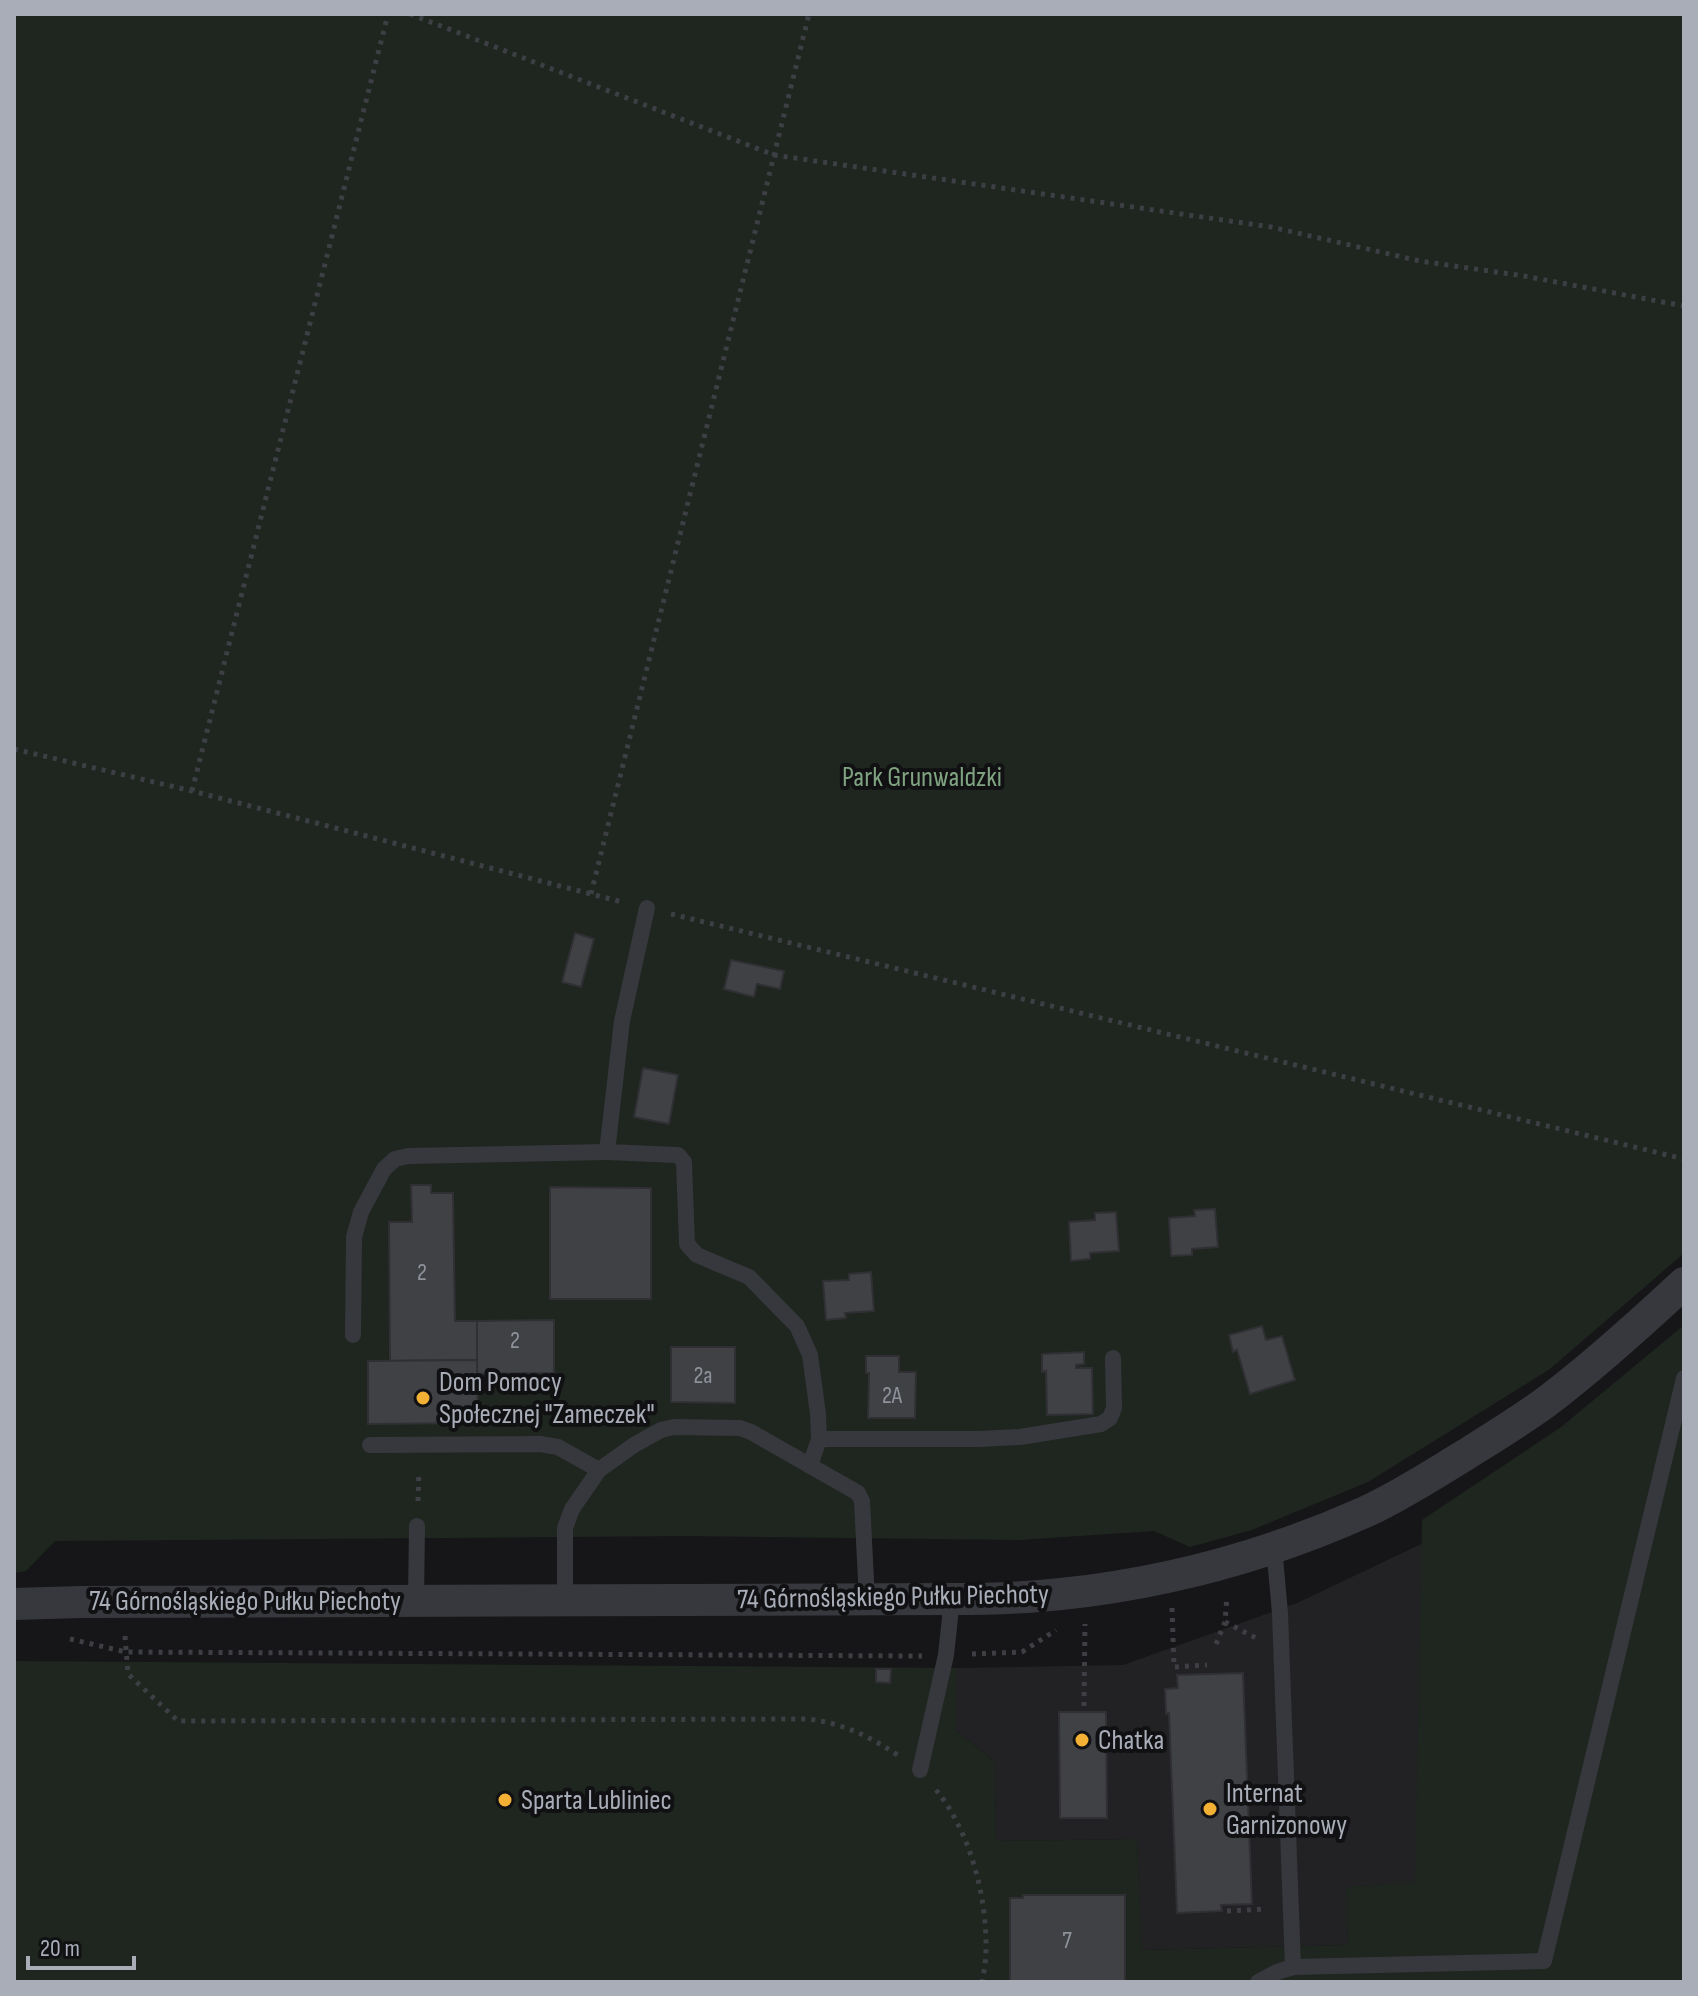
<svg xmlns="http://www.w3.org/2000/svg" width="1698" height="1996" viewBox="0 0 1698 1996" font-family="'Sofia Sans Condensed',sans-serif">
	<style>
		.built { fill: #222225 }
		.green { fill: #1e261f }
		.building { fill: #404145; stroke: #303034; stroke-width: 2 }
		.lines { fill: none; stroke-linecap: round; stroke-linejoin: round }
		.path { stroke: #3d3f44; stroke-width: 5; stroke-dasharray: 4 6; stroke-linecap: butt }
		.service { stroke: #37383d; stroke-width: 16 }
		.minor { stroke: #37383d; stroke-width: 32 }
		.poi-dot { fill: #f2b134; stroke: #111113; stroke-width: 3 }
		.labels { text-anchor: middle; dominant-baseline: central; stroke-width: 8; stroke-linejoin: round; paint-order: stroke }
		.number-label { font-size: 24px; fill: #8e929b }
		.park-label { font-size: 28px; fill: #7fa381; stroke: #111113 }
		.poi-label { font-size: 28px; fill: #a8adb8; stroke: #111113; text-anchor: start }
		.street-label { font-size: 28px; fill: #a8adb8; stroke: #111113 }
	</style>
	<rect width="100%" height="100%" fill="#161618"/>
	<path class="built" d="M1636,1442L1531,1875L1347,1887L1348,1945L1141,1950L1137,1839L996,1841L995,1762L956,1730V1668L1123,1665L1297,1603Z"/>
	<g class="green">
		<path d="M14,14H1684V1253L1550,1369L1368,1482L1252,1530L1190,1547L1154,1531L1019,1540L686,1536L55,1541L26,1571L14,1573Z"/>
		<path d="M1684,1325V1982H14V1661L956,1668V1730L995,1762L996,1841L1137,1839L1142,1950L1348,1945L1346,1887L1415,1882L1422,1520L1561,1427Z"/>
	</g>
	<g class="building">
		<path d="M575,933L594,939L581,987L562,982Z"/>
		<path d="M731,960L784,971L780,989L757,984L754,997L724,989Z"/>
		<path d="M643,1068L678,1075L669,1124L634,1117Z"/>
		<path d="M411,1185H431V1193H453L455,1321H477V1360L390,1361L389,1222H412Z"/>
		<path d="M550,1187L651,1188V1299H550Z"/>
		<path d="M1215,1209L1218,1247L1192,1249V1255L1171,1256L1169,1218L1195,1216L1194,1210Z"/>
		<path d="M1116,1212L1119,1251L1090,1253V1259L1071,1261L1069,1222L1095,1220V1213Z"/>
		<path d="M871,1272L874,1311L845,1313L846,1318L826,1320L823,1281L849,1280V1274Z"/>
		<path d="M554,1320V1373L477,1374V1321Z"/>
		<path d="M1262,1326L1266,1340L1282,1336L1295,1380L1250,1394L1237,1350L1233,1352L1229,1335Z"/>
		<path d="M671,1347H735V1403L671,1402Z"/>
		<path d="M1084,1352V1364L1076,1365V1368H1092L1093,1414L1047,1415L1046,1371L1042,1372V1354Z"/>
		<path d="M866,1356H899V1372H916L915,1418H868L869,1373H866Z"/>
		<path d="M477,1360L478,1423L368,1424V1361Z"/>
		<path d="M876,1669H891L890,1683L876,1682Z"/>
		<path d="M1243,1673L1252,1904L1221,1905L1222,1911L1177,1913L1169,1713L1166,1714L1165,1689L1178,1688L1177,1675Z"/>
		<path d="M1059,1712H1106L1107,1818H1060Z"/>
		<path d="M1023,1895H1125V1982H1010V1898H1023Z"/>
	</g>
	<g class="lines">
		<g class="path">
			<path d="M410,14L774,155L1271,227L1420,261L1524,276L1684,306"/>
			<path d="M14,749L192,791L622,902"/>
			<path d="M192,791L388,14"/>
			<path d="M591,894L809,14"/>
			<path d="M671,914L1684,1159"/>
			<path d="M418,1501L419,1471"/>
			<path d="M1172,1608L1174,1667L1207,1665"/>
			<path d="M1225,1622L1256,1638"/>
			<path d="M125,1636L128,1674L178,1721L808,1719C843,1723 871,1737 899,1756"/>
			<path d="M70,1639L126,1652L922,1656"/>
			<path d="M1216,1644L1225,1622L1227,1596"/>
			<path d="M972,1654L1022,1652L1056,1630"/>
			<path d="M1084,1706L1085,1624"/>
			<path d="M936,1790C970,1831 987,1897 986,1950C986,1961 984,1972 982,1982"/>
			<path d="M1227,1911L1266,1909"/>
		</g>
		<g class="service">
			<path d="M647,908L622,1021L607,1152L678,1155L684,1162L687,1244L697,1255L749,1277L797,1326L810,1355L818,1414L819,1439L810,1466"/>
			<path d="M353,1335L354,1237L361,1212L384,1169L395,1159L408,1156L607,1152"/>
			<path d="M819,1439H979L1020,1437L1101,1424L1110,1418L1114,1408L1113,1358"/>
			<path d="M370,1445L540,1444L558,1447L599,1470"/>
			<path d="M1274,1547L1280,1613L1293,1967"/>
			<path d="M416,1600L417,1526"/>
			<path d="M565,1600V1528L572,1509L599,1470L634,1445L661,1430L674,1427L740,1428L751,1432L858,1493L862,1501L867,1600"/>
			<path d="M920,1770L946,1655L952,1599"/>
			<path d="M1258,1982L1277,1972L1293,1967L1544,1961L1684,1378"/>
		</g>
		<path class="minor" d="M14,1604L81,1602L952,1599C989,1599 1025,1598 1061,1594C1166,1583 1269,1555 1365,1512C1400,1496 1432,1475 1465,1455C1492,1438 1520,1421 1546,1402C1595,1365 1640,1324 1684,1283"/>
	</g>
	<g class="poi-dot">
		<circle cx="423" cy="1398" r="8"/>
		<circle cx="1082" cy="1740" r="8"/>
		<circle cx="505" cy="1800" r="8"/>
		<circle cx="1210" cy="1809" r="8"/>
	</g>
	<g class="labels">
		<g class="number-label">
			<text x="422" y="1272">2</text>
			<text x="515" y="1340">2</text>
			<text x="703" y="1375">2a</text>
			<text x="892" y="1395">2A</text>
			<text x="1067" y="1940">7</text>
		</g>
		<g class="park-label">
			<text x="922" y="777">Park Grunwaldzki</text>
		</g>
		<g class="poi-label">
			<text x="439" y="1382">Dom Pomocy<tspan x="439" dy="32">Społecznej "Zameczek"</tspan></text>
			<text x="1098" y="1740">Chatka</text>
			<text x="1226" y="1793">Internat<tspan x="1226" dy="32">Garnizonowy</tspan></text>
			<text x="521" y="1800">Sparta Lubliniec</text>
		</g>
		<g class="street-label">
			<text transform="translate(893 1597) rotate(-1)">74 Górnośląskiego Pułku Piechoty</text>
			<text x="245" y="1601">74 Górnośląskiego Pułku Piechoty</text>
		</g>
	</g>
	<rect width="1698" height="1996" fill="none" stroke="#a8adb8" stroke-width="32"/>
	<path d="M28 1956v12h106v-12" fill="none" stroke="#a8adb8" stroke-width="4"/>
	<text x="40" y="1956" font-size="24" fill="#a8adb8" stroke="#111113" stroke-width="6" paint-order="stroke">20 m</text>
</svg>
